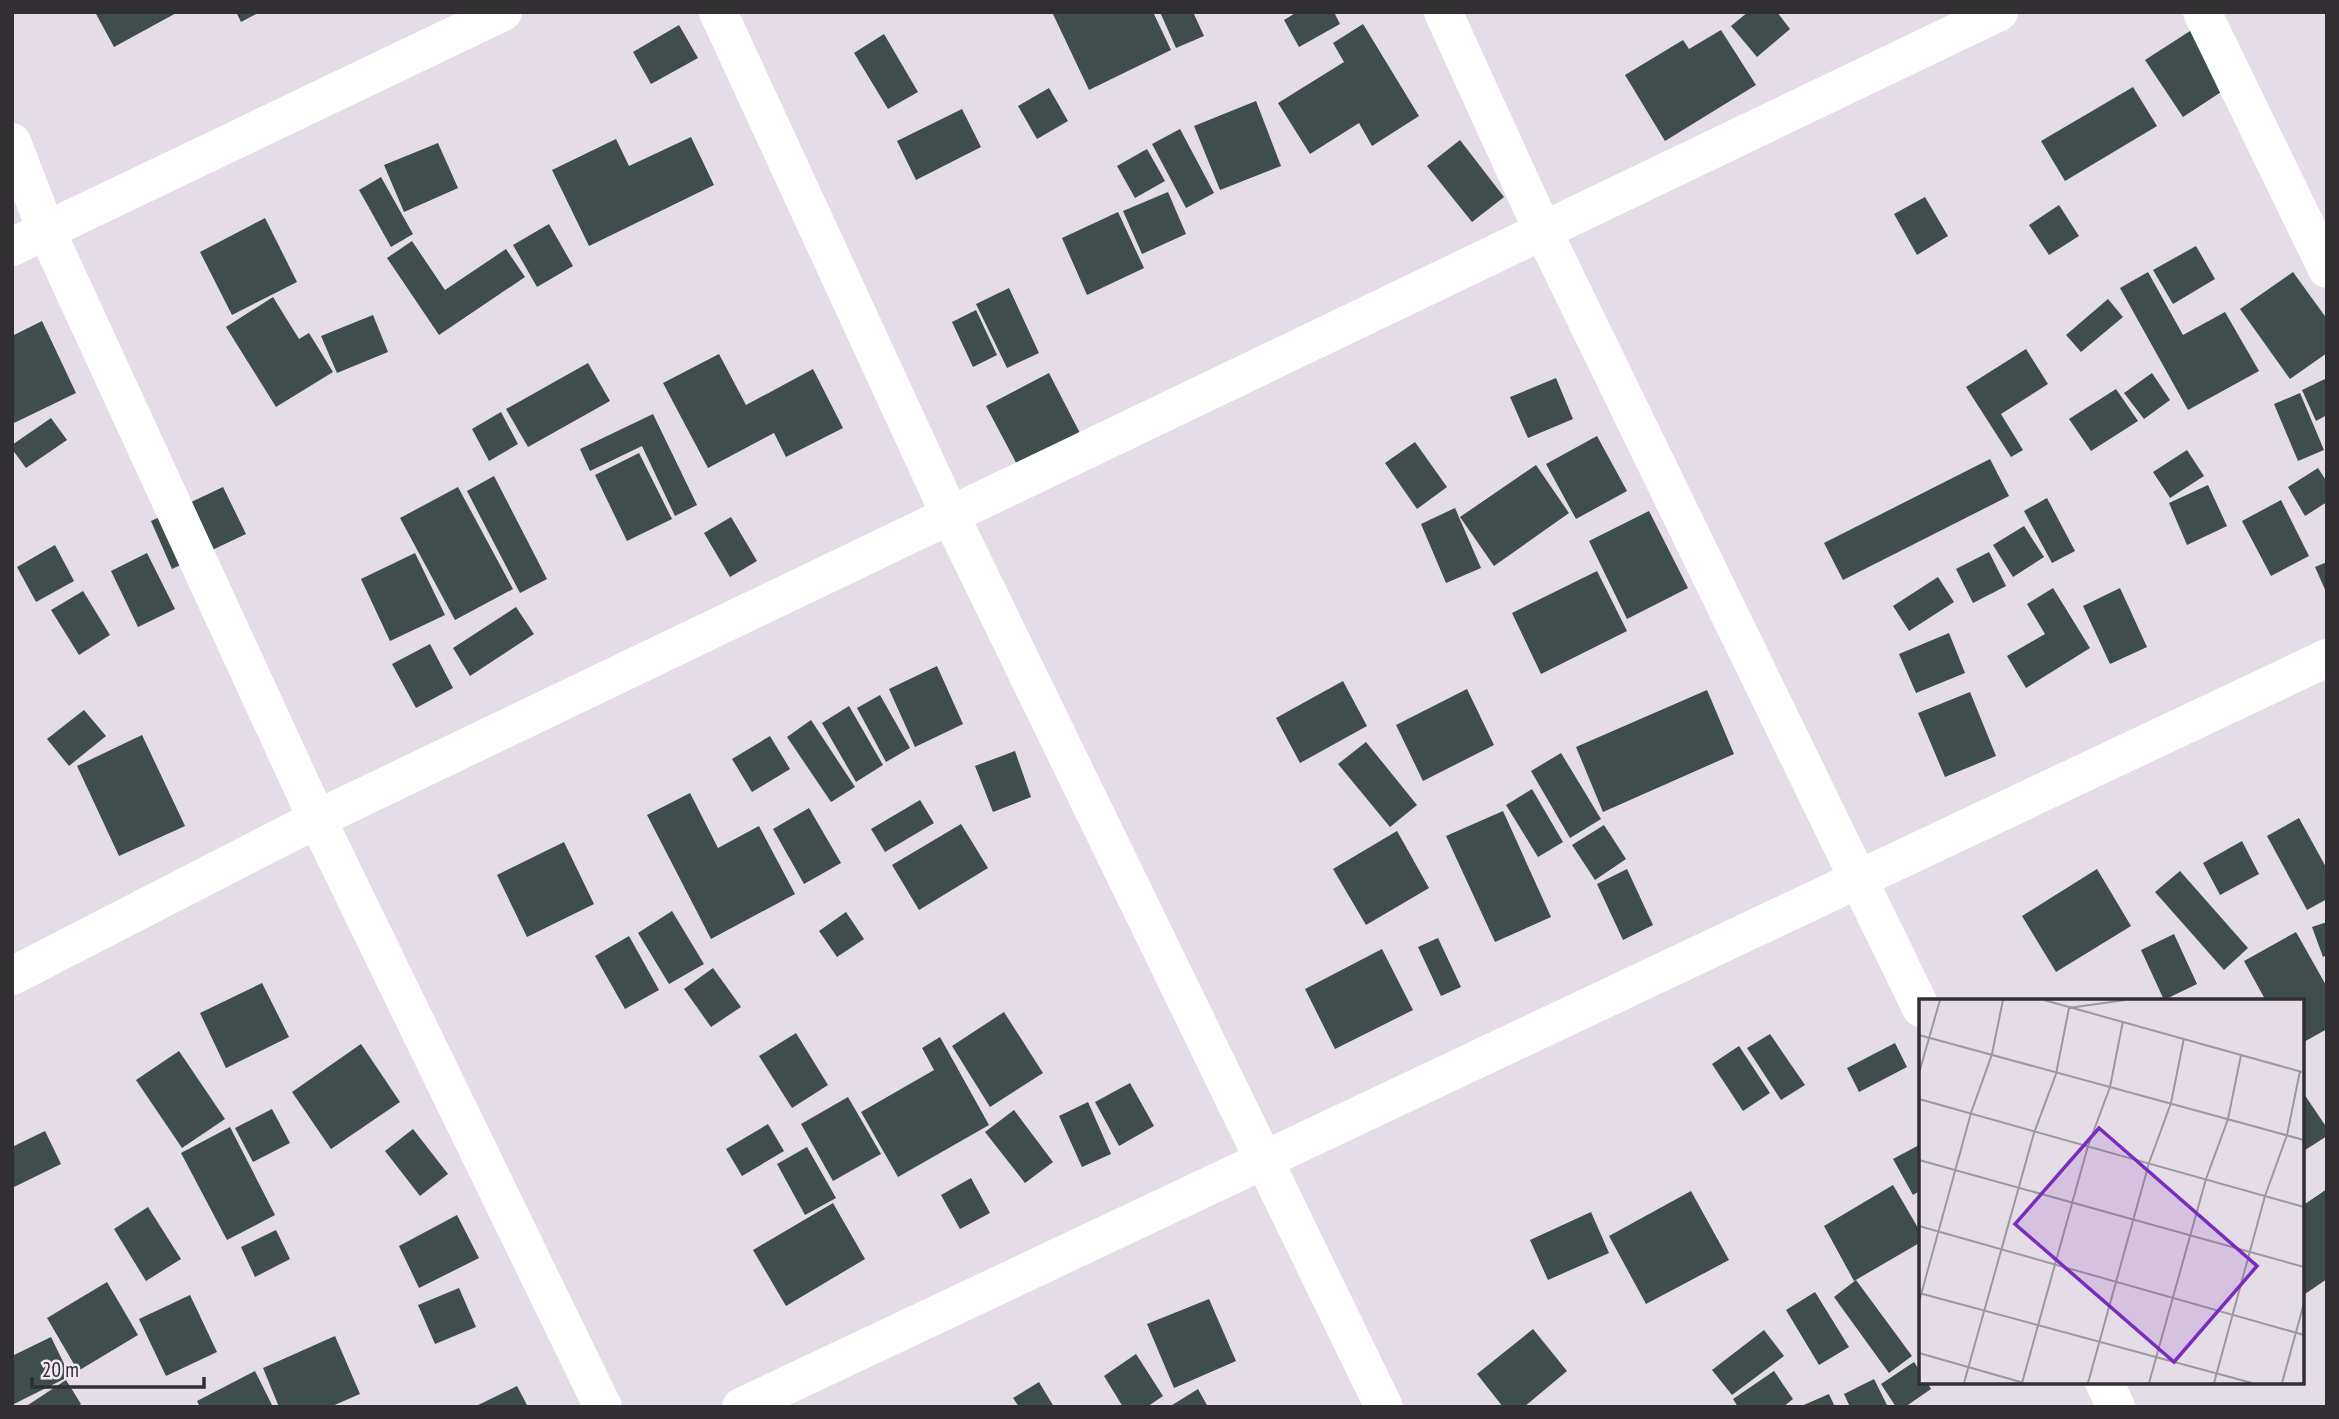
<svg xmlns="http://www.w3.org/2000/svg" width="2339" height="1419" viewBox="0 0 2339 1419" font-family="'PT Sans Narrow',sans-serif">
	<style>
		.building { fill: #3f4d4c }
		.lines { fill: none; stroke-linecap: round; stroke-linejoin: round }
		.minor { stroke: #fff; stroke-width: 38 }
		.inset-road { fill: none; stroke: #9d979f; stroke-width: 2 }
		.view { fill: #7b2cbf; fill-opacity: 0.15; stroke: #7b2cbf; stroke-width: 3.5 }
		.inset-edge { fill: none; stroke: #322f33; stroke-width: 3.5 }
	</style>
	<rect width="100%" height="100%" fill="#e4dce7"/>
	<g class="building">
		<path d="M95,12H178L114,47Z"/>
		<path d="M236,12H260L241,22Z"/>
		<path d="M1052,12H1153L1171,50L1089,90Z"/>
		<path d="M1160,12H1193L1204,36L1176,48Z"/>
		<path d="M1297,12H1334L1340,24L1299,47L1284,20Z"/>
		<path d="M1748,12H1777L1790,29L1757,57L1731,26Z"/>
		<path d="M2204,22L2241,79L2183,117L2145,60Z"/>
		<path d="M1363,24L1419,116L1372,146L1359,123L1310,154L1278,103L1344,62L1333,43Z"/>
		<path d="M679,25L698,58L651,84L633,52Z"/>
		<path d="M1721,30L1756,85L1665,141L1625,75L1683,40L1689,49Z"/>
		<path d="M884,34L918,92L888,109L854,53Z"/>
		<path d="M2133,87L2157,126L2065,181L2041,141Z"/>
		<path d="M1049,88L1068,121L1037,139L1018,106Z"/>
		<path d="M1256,101L1281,166L1220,190L1194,126Z"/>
		<path d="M962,109L981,147L916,180L897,141Z"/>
		<path d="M1180,129L1214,193L1186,208L1152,144Z"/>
		<path d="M691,137L714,185L589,246L552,170L616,139L629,166Z"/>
		<path d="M1460,140L1504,197L1472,222L1427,166Z"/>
		<path d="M438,143L458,188L404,212L384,165Z"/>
		<path d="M1147,149L1165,181L1135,198L1117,166Z"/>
		<path d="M381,177L413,234L391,247L359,190Z"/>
		<path d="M1168,192L1186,234L1142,254L1123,211Z"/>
		<path d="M1925,197L1948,236L1917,255L1894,214Z"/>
		<path d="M2059,205L2079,236L2049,255L2029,225Z"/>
		<path d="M1118,212L1144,268L1087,295L1062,238Z"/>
		<path d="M265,218L297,282L232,315L200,252Z"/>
		<path d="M549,224L573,266L537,287L513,245Z"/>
		<path d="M412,241L445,290L506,249L525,277L439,335L387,258Z"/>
		<path d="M2196,246L2215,279L2173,304L2153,270Z"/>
		<path d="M2148,272L2183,335L2225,312L2259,371L2188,410L2120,288Z"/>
		<path d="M2293,272L2327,319V353L2290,379L2240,309Z"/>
		<path d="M1009,288L1039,353L1007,368L976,304Z"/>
		<path d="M273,297L299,339L309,333L333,372L276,407L226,327Z"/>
		<path d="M2108,299L2123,317L2081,352L2066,335Z"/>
		<path d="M976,310L997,355L973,367L952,322Z"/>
		<path d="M373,315L388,352L337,373L321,336Z"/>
		<path d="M42,321L76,393L12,424V336Z"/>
		<path d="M2026,349L2048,384L2001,414L2023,450L2011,457L1966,387Z"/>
		<path d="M719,354L746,405L813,369L843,428L786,457L774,433L708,468L663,383Z"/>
		<path d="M588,363L610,401L528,447L506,409Z"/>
		<path d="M1049,373L1083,439L1021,472L986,406Z"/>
		<path d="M2152,373L2170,400L2144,419L2124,393Z"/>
		<path d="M1556,378L1573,419L1528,438L1510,397Z"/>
		<path d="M2327,378V415L2316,421L2302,390Z"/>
		<path d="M2116,389L2138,421L2091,451L2069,419Z"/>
		<path d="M2300,393L2324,450L2298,461L2274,404Z"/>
		<path d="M501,412L518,444L489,461L472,429Z"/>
		<path d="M653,414L697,505L675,516L642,446L590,471L580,449Z"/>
		<path d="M51,418L67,440L26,468L12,449V445Z"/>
		<path d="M1597,436L1627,491L1576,519L1546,464Z"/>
		<path d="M1415,442L1447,487L1417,509L1385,463Z"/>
		<path d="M2187,450L2204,476L2170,498L2153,472Z"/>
		<path d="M639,453L672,519L627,541L595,475Z"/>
		<path d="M1990,459L2009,496L1843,580L1824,543Z"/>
		<path d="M1536,465L1569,513L1494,566L1460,517Z"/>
		<path d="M2318,468L2327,482V502L2305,516L2288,487Z"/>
		<path d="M494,476L547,579L520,593L467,491Z"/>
		<path d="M2208,485L2227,526L2187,545L2169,503Z"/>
		<path d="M223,487L246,534L172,569L151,521Z"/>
		<path d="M458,487L513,589L455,620L400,518Z"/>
		<path d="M2047,498L2075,551L2052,563L2024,511Z"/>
		<path d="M2281,500L2309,556L2271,576L2242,521Z"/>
		<path d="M1455,508L1481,568L1446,583L1421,524Z"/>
		<path d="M1649,511L1688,588L1627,619L1589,541Z"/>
		<path d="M731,517L757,561L730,577L704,533Z"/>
		<path d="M2024,526L2044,557L2013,577L1993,545Z"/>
		<path d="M55,545L74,581L36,602L17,567Z"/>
		<path d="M1989,552L2006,586L1973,603L1956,569Z"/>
		<path d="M147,553L175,609L138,627L111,571Z"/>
		<path d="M415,553L445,615L390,641L361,579Z"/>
		<path d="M2327,562V594L2315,567Z"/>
		<path d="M1597,571L1627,631L1541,674L1512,613Z"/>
		<path d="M1938,577L1954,602L1909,631L1893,606Z"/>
		<path d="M2053,588L2090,648L2026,688L2007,656L2045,634L2027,604Z"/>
		<path d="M2120,588L2147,647L2110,664L2083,606Z"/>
		<path d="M83,591L110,635L79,655L51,610Z"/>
		<path d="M516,607L534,634L470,676L453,648Z"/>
		<path d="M1949,633L1965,673L1916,693L1899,654Z"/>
		<path d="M430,644L453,688L416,708L392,664Z"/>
		<path d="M937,666L963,724L915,747L889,689Z"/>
		<path d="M1343,681L1367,726L1300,763L1276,718Z"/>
		<path d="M1467,689L1494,745L1423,781L1396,725Z"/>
		<path d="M1707,690L1734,754L1603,812L1576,747Z"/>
		<path d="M1970,692L1996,756L1945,777L1918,713Z"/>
		<path d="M880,695L910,748L886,762L857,708Z"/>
		<path d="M849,706L883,765L856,782L822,723Z"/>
		<path d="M84,710L106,736L69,766L47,739Z"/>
		<path d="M811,720L855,787L831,802L787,737Z"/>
		<path d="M142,735L185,826L119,856L77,766Z"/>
		<path d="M770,736L790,769L752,792L732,759Z"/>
		<path d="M1366,742L1417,805L1390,827L1338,764Z"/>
		<path d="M1015,751L1031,797L993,812L975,766Z"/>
		<path d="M1561,753L1601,819L1570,838L1531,771Z"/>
		<path d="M1532,789L1563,842L1538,857L1506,805Z"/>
		<path d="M690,793L718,848L759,826L795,894L711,939L647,815Z"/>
		<path d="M920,800L934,823L885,852L871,829Z"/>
		<path d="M809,808L841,863L804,884L773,829Z"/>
		<path d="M1503,811L1551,917L1495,942L1446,836Z"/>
		<path d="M2299,818L2327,869V899L2307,910L2267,836Z"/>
		<path d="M961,824L988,868L919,910L892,865Z"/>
		<path d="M1604,825L1626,859L1595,880L1572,845Z"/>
		<path d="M1397,831L1429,888L1366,925L1333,869Z"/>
		<path d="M2242,841L2259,874L2220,895L2203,863Z"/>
		<path d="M564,842L594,904L527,937L497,875Z"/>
		<path d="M1627,869L1653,925L1623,940L1597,884Z"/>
		<path d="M2097,869L2131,926L2056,972L2022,916Z"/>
		<path d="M2180,871L2248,948L2224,970L2155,892Z"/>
		<path d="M672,911L704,964L669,984L638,933Z"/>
		<path d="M846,912L864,939L837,957L819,931Z"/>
		<path d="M2327,922V955L2323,957L2312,927Z"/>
		<path d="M2296,932L2327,987V1029L2302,1043V1001H2266L2244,961Z"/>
		<path d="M2174,934L2197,984L2164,1000L2141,950Z"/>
		<path d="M629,936L659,990L625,1009L595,956Z"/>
		<path d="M1438,938L1461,987L1441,996L1418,947Z"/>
		<path d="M1382,949L1413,1010L1335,1049L1305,989Z"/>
		<path d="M713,968L741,1007L711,1027L684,989Z"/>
		<path d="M262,983L289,1037L226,1068L200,1013Z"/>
		<path d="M1004,1012L1043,1073L990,1107L952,1046Z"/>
		<path d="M796,1033L828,1085L792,1108L759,1056Z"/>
		<path d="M1770,1034L1805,1085L1781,1100L1747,1048Z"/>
		<path d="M940,1037L989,1125L898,1177L861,1112L934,1070L922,1048Z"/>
		<path d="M1895,1043L1907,1067L1859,1092L1847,1068Z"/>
		<path d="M361,1044L400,1102L331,1149L292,1092Z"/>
		<path d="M1739,1046L1770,1093L1743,1111L1712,1064Z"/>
		<path d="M179,1051L225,1119L182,1148L136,1080Z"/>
		<path d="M1130,1083L1154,1126L1119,1146L1095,1102Z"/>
		<path d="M2302,1091L2327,1128V1136L2302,1152Z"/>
		<path d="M848,1097L881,1154L833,1181L801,1124Z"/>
		<path d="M1088,1102L1111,1154L1082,1167L1059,1116Z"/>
		<path d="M272,1109L290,1143L253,1162L235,1128Z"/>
		<path d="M1014,1110L1053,1162L1025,1183L985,1132Z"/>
		<path d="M768,1124L784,1151L742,1176L726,1149Z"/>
		<path d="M230,1127L275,1215L227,1240L181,1153Z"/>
		<path d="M413,1129L448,1174L420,1196L385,1151Z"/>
		<path d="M45,1131L61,1164L12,1188V1147Z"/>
		<path d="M1921,1144V1190L1913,1195L1893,1159Z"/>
		<path d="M807,1147L836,1198L805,1215L777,1164Z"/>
		<path d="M971,1178L990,1213L960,1229L941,1195Z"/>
		<path d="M1893,1185L1921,1233V1242L1854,1281L1824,1226Z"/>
		<path d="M2327,1189V1279L2302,1296V1206Z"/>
		<path d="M1691,1191L1729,1260L1646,1304L1609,1236Z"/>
		<path d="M833,1203L865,1259L786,1306L753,1250Z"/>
		<path d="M148,1207L181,1259L146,1281L114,1229Z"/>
		<path d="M1591,1212L1609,1253L1548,1280L1530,1240Z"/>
		<path d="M457,1215L479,1258L419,1288L399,1246Z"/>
		<path d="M276,1230L290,1259L255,1277L241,1247Z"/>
		<path d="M1856,1280L1912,1356L1889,1373L1834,1297Z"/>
		<path d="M107,1282L138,1335L78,1371L47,1318Z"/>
		<path d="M459,1288L476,1327L435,1344L418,1305Z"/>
		<path d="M1815,1292L1849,1347L1819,1365L1786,1310Z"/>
		<path d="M190,1295L217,1352L166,1376L139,1319Z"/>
		<path d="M1209,1299L1236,1361L1174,1388L1147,1324Z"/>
		<path d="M1533,1329L1567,1371L1524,1407H1503L1477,1374Z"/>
		<path d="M1764,1330L1784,1356L1732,1395L1712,1370Z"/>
		<path d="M335,1336L360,1394L330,1407H279L263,1368Z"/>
		<path d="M51,1337L70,1376L12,1405V1356Z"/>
		<path d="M1136,1354L1163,1396L1147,1407H1123L1104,1376Z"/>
		<path d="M1914,1362L1921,1373V1382H1927L1931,1389L1905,1407H1896L1881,1384Z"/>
		<path d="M255,1371L273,1407H200L197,1401Z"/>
		<path d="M1774,1371L1793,1399L1783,1407H1738L1733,1399Z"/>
		<path d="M1874,1379L1888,1407H1850L1844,1394Z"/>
		<path d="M66,1380L81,1404L77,1407H25Z"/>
		<path d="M1039,1382L1054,1407H1019L1013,1398Z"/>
		<path d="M517,1386L528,1407H474Z"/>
		<path d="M1198,1389L1208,1407H1169Z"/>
		<path d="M1829,1394L1835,1407H1799Z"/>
	</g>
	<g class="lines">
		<g class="minor">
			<path d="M718,12L950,515L1384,1407"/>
			<path d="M1443,12L1543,231L1921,1008"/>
			<path d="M2202,12L2327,269"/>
			<path d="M12,142L46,230L317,819L603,1407"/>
			<path d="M12,247L503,12"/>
			<path d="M12,976L317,819L1999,12"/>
			<path d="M2104,1382L2116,1407"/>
			<path d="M741,1407L2327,658"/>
		</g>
	</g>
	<g transform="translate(1919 999)">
		<rect width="385" height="385" fill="#e4dce7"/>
		<path class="inset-road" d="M125,1L383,73M0,36L385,141M0,74L21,1M0,100L385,208M0,161L385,268M0,227L385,336M0,294L333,384M0,303L52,114L73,55L84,1M0,354L105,384M45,384L115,134L137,75L150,9L206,1M103,384L169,147L191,88L204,22M169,384L230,164L252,104L265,39M230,384L287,180L309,120L322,56M295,384L346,197L368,136L381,72M363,384L385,304"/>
		<path class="view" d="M180,129L338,267L255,363L96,225Z"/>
		<rect width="385" height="385" class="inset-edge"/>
	</g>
	<rect width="2339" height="1419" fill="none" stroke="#322f33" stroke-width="28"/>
	<path d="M32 1377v10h172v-10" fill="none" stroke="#322f33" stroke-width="3.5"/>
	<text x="42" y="1377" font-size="21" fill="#322f33" stroke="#f2e9f4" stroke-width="5" paint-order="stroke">20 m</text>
</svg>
